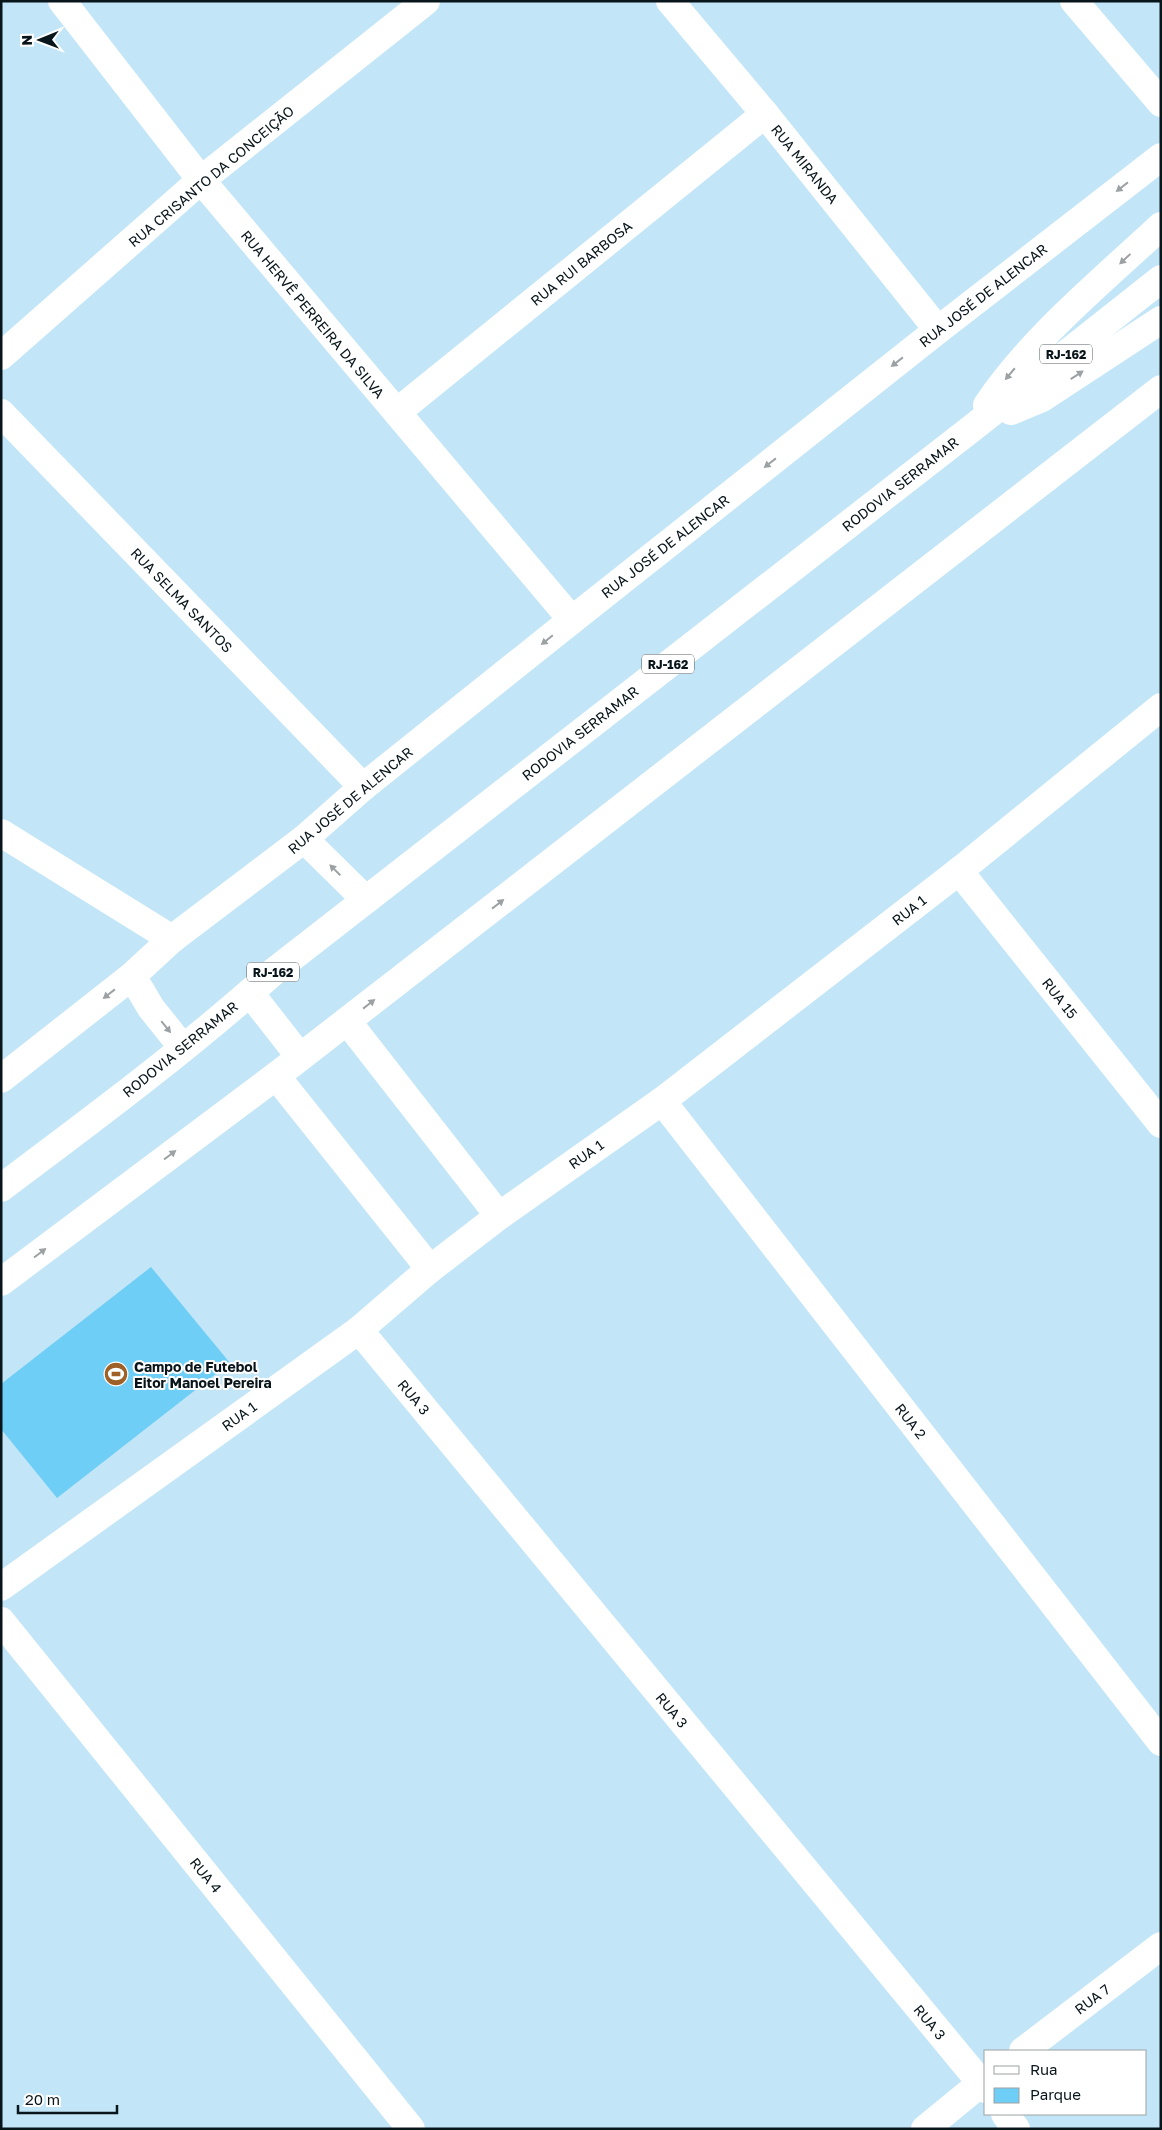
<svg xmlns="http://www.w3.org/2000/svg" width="1162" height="2130" viewBox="0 0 1162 2130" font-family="'Golos Text',sans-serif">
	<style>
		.green { fill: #6ecef6 }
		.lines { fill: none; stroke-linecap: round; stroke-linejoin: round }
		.street { stroke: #fff; stroke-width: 28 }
		.secondary { stroke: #fff; stroke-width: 28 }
		.primary { stroke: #fff; stroke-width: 28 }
		.oneway { fill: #9ca1a4 }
		.labels { text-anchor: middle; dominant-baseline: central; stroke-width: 4; stroke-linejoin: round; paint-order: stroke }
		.shield { fill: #fff; stroke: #525b5f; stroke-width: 1 }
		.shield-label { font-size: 12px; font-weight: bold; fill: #08151b }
		.street-label { font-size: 14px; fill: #08151b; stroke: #fff }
		.poi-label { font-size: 14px; font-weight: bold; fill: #08151b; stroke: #fff; text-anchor: start }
	</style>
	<rect width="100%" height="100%" fill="#c2e6f7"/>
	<path class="green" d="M151,1267L230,1363L57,1498L1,1429V1384Z"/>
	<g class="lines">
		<g class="street">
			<path d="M62,1L201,180L572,620"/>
			<path d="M670,1L765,114L938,330"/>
			<path d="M1074,1L1161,103"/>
			<path d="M1,356L201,180L426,1"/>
			<path d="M397,412L765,114"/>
			<path d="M1,413L363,787"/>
			<path d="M959,871L1161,1124"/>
			<path d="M347,1021L499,1216"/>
			<path d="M276,1076L430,1269"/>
			<path d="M662,1101L1161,1742"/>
			<path d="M359,1330L986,2089"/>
			<path d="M1,1587L359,1330L430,1269L499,1216L662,1101L959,871L1161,707"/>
			<path d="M1,1621L411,2129"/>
			<path d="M1023,2051L1161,1946"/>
			<path d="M1005,2114L1016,2129"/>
			<path d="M925,2129L986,2079"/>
		</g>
		<g class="secondary">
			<path d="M1,833L172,939"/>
			<path d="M1,1079L132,976L172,939L304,839L363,787L572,620L938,330L1161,157"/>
			<path d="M1,1282L276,1076L1161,389"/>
		</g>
		<g class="primary">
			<path d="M987,405C1033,337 1101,282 1161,226"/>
			<path d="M1011,411L1042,398L1161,320"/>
			<path d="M304,839L366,900"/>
			<path d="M132,976L151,1008L183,1048"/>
			<path d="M250,993L300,1057"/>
			<path d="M1,1188C93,1119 186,1050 272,973L971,429L1161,279"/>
		</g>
	</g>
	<defs><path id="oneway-solid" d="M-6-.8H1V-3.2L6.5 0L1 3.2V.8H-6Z" transform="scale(1.25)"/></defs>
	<g class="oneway">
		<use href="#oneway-solid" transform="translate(1122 187) rotate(142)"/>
		<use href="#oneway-solid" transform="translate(1125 259) rotate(137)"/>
		<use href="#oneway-solid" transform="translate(897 362) rotate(142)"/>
		<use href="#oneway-solid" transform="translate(1010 374) rotate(130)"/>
		<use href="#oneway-solid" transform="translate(1077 375) rotate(-33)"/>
		<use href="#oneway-solid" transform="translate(770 463) rotate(142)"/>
		<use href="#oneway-solid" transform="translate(547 640) rotate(141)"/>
		<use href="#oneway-solid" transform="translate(335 870) rotate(-135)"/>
		<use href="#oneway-solid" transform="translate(498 904) rotate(-38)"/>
		<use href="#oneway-solid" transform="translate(109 994) rotate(142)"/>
		<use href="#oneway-solid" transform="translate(369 1004) rotate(-38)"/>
		<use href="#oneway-solid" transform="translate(166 1027) rotate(51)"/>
		<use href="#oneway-solid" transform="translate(170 1155) rotate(-37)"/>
		<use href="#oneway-solid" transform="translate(40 1253) rotate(-37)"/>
	</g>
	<defs>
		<g id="stadium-disc" transform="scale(1.25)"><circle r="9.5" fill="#9e6026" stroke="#fff"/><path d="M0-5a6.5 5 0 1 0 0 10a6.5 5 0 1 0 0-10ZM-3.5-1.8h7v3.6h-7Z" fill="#fff"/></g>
	</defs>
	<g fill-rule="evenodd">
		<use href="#stadium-disc" x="116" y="1374"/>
	</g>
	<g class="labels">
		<g class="shield">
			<rect x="1040" y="344.5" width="52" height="19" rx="4"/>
			<rect x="642" y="654.5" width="52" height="19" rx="4"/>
			<rect x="247" y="962.5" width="52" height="19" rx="4"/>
		</g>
		<g class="shield-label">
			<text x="1066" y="354">RJ-162</text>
			<text x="668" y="664">RJ-162</text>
			<text x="273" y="972">RJ-162</text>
		</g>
		<g class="street-label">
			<text transform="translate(805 164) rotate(51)">RUA MIRANDA</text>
			<text transform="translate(211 176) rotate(-40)">RUA CRISANTO DA CONCEIÇÃO</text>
			<text transform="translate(581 263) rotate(-39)">RUA RUI BARBOSA</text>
			<text transform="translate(983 295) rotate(-38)">RUA JOSÉ DE ALENCAR</text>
			<text transform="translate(313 314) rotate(50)">RUA HERVÊ PERREIRA DA SILVA</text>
			<text transform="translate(900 484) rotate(-38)">RODOVIA SERRAMAR</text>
			<text transform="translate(665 546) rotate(-38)">RUA JOSÉ DE ALENCAR</text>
			<text transform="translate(182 600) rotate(46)">RUA SELMA SANTOS</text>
			<text transform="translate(580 733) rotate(-38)">RODOVIA SERRAMAR</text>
			<text transform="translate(350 800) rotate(-40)">RUA JOSÉ DE ALENCAR</text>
			<text transform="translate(909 910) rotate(-38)">RUA 1</text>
			<text transform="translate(1060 998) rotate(52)">RUA 15</text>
			<text transform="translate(180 1049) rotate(-39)">RODOVIA SERRAMAR</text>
			<text transform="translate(586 1154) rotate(-35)">RUA 1</text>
			<text transform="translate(414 1397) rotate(50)">RUA 3</text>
			<text transform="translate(239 1416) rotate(-36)">RUA 1</text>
			<text transform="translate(911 1421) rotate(52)">RUA 2</text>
			<text transform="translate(672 1710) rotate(50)">RUA 3</text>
			<text transform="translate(206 1875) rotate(51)">RUA 4</text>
			<text transform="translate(1092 1999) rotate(-37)">RUA 7</text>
			<text transform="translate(930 2022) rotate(50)">RUA 3</text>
		</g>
		<g class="poi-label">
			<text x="134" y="1366">Campo de Futebol<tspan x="134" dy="16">Eitor Manoel Pereira</tspan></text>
		</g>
	</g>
	<rect width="1162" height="2130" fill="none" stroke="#08151b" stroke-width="5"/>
	<rect x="984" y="2050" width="162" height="65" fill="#ffffff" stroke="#9ca1a4"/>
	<rect x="994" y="2066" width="25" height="8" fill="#ffffff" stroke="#9ca1a4"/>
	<text x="1030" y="2075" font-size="15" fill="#08151b">Rua</text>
	<rect x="994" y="2088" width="25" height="15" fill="#6ecef6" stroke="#9ca1a4"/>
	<text x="1030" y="2100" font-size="15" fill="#08151b">Parque</text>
	<g transform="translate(40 40) rotate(269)" stroke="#ffffff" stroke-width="4" paint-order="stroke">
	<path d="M0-4L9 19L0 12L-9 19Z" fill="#08151b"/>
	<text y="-8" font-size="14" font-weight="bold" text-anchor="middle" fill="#08151b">N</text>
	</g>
	<path d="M18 2105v8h99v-8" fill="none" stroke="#08151b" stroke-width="2.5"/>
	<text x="25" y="2105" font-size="15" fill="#08151b" stroke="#ffffff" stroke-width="4" paint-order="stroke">20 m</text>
</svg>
